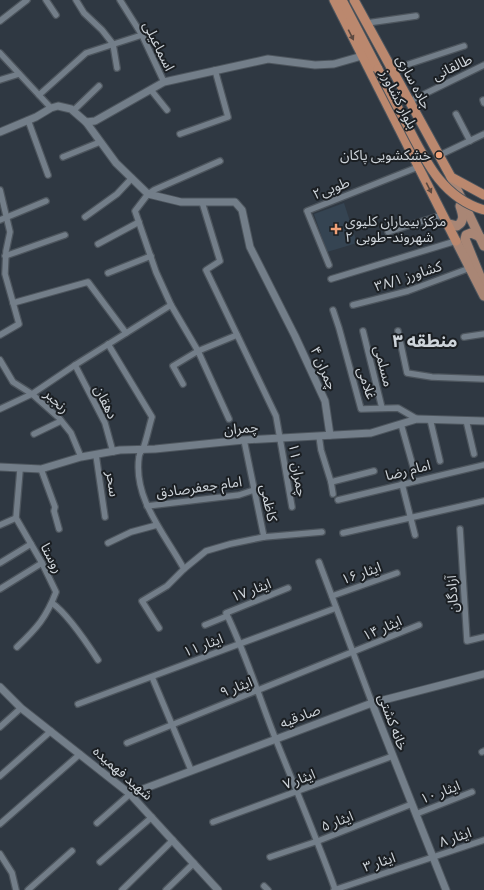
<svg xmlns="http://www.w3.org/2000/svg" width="484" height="890" viewBox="0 0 484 890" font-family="Cabin,'Noto Sans Arabic',sans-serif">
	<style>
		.built { fill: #354452 }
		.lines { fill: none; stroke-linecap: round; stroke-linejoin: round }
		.minor-casing { stroke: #4d555d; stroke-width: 8 }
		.tertiary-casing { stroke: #4d555d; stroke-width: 9 }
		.primary-casing { stroke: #4d555d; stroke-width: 11 }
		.trunk-casing { stroke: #4d555d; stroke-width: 11 }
		.minor { stroke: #737e89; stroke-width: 5.5 }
		.tertiary { stroke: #737e89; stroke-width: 7 }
		.primary { stroke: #a98675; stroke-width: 9 }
		.trunk { stroke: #bb886e; stroke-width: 9 }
		.trunk-bridge-casing { stroke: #4d555d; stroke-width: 11; stroke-linecap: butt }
		.trunk-bridge { stroke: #bb886e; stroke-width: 9 }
		.oneway { fill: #5b4941 }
		.poi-dot { fill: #f0a279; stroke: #1b1f23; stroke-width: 1.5 }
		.labels { text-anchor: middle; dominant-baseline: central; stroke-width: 4; stroke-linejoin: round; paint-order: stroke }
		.street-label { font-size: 14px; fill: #ced4da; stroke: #1b1f23 }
		.poi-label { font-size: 14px; fill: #ced4da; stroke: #1b1f23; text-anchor: end }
		.district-label { font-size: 18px; font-weight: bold; fill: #ced4da; stroke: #1b1f23 }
	</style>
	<rect width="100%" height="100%" fill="#2f3842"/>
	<path class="built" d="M344,203L357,243L327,252L314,214Z"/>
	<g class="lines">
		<g class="minor-casing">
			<g id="minor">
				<path d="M46,0L56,15"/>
				<path d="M76,0L84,13L102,30L113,44L117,68"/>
				<path d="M120,0L142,35L164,82"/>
				<path d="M0,21L27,0"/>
				<path d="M367,23L416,16"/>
				<path d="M0,53L51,108"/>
				<path d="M391,70L464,46"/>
				<path d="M0,80L19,74"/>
				<path d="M151,90L167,110"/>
				<path d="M39,95L86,53L142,35"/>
				<path d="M483,100L484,103"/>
				<path d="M408,102L484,65"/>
				<path d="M73,111L99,86"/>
				<path d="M456,114L470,141"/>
				<path d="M28,120L48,175"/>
				<path d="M180,134L228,117L215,70"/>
				<path d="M438,156L484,134"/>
				<path d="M63,157L100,142"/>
				<path d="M220,161L154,190L148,194L135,211L156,272L171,305L198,351L237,335"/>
				<path d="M0,190L10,232L6,251L5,274L19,324L0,335"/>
				<path d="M202,202L220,261L206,270L276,416L292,507"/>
				<path d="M85,217L117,194L132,178"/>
				<path d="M0,220L46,201"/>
				<path d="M388,232L442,215"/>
				<path d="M98,244L139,222"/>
				<path d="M5,256L65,235"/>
				<path d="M329,265L307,211L418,167"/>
				<path d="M108,273L151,256"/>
				<path d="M331,279L456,241"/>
				<path d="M13,303L88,282L126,333"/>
				<path d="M353,305L408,291L470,268"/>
				<path d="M333,310L339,328L361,409L398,408L417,419"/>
				<path d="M363,331L382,408"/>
				<path d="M398,331L407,373L432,377L484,379"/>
				<path d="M464,337L484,334"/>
				<path d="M108,344L152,417C149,427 147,437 144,446C143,450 139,453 139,457C133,499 165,534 184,569"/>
				<path d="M0,360L13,382L32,394L59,418L71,433L81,457"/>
				<path d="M75,365L105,423L113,452"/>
				<path d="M183,384L173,366L198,351L229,419"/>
				<path d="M0,409L32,394L75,365L171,305"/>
				<path d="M430,419L440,461"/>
				<path d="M466,420L474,454"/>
				<path d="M401,424L414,470"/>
				<path d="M34,434L61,421"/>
				<path d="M319,436L321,450L331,482L374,471"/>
				<path d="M244,440L264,537L322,532"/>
				<path d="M96,455L105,517"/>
				<path d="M41,469L55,507L54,511L59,529"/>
				<path d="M331,482L333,494"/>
				<path d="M402,484L415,535"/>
				<path d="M338,500L484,465"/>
				<path d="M147,506L239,495L254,490"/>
				<path d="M0,525L16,518"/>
				<path d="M460,529L467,641L484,637"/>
				<path d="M343,533L484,501"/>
				<path d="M108,543L131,532L157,525"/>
				<path d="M319,562L372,703"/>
				<path d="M0,563L31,544"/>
				<path d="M288,588L226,613C246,654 259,697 276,740C296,790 317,839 335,889"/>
				<path d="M0,589L42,563"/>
				<path d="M332,596L397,573"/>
				<path d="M52,603C68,614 87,643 98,660"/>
				<path d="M205,625L227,616"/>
				<path d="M159,628L142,601L167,586L184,569L206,551L230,544L264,537"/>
				<path d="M17,647C37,628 46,618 56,592L42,563L16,518L20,470"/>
				<path d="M152,677L191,770"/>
				<path d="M78,704L336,608"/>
				<path d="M0,727L21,708"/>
				<path d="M127,743L419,625"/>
				<path d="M482,752L484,751"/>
				<path d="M0,776L51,731"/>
				<path d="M416,814L472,792"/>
				<path d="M213,822L393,756"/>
				<path d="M97,823L130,794"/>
				<path d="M0,824L80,754"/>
				<path d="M0,854L12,873L16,890"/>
				<path d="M270,857L318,841L412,804"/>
				<path d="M100,862L152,817"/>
				<path d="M264,886L268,890"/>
				<path d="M28,890L72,851"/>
				<path d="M122,890L173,840"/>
				<path d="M166,890L194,863"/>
				<path d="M334,890L484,840"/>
			</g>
		</g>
		<g class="tertiary-casing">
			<g id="tertiary">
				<path d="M86,122L116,163L148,194L181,202H235L242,210L250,247L295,336L325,401L330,435"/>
				<path d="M0,132L36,117L51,108L58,106L71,109L86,122L95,121L164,82L268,59L315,65L334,64L362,56"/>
				<path d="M0,467L41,469L81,457L120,450L155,449L244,440L371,433L417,419L484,421"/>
				<path d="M0,687L21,708L130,794L218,890"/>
				<path d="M372,703L446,890"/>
				<path d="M130,794L372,703L484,674"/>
			</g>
		</g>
		<g class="primary-casing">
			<g id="primary">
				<path d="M451,177L484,246"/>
				<path d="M446,223L457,226C465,221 463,215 460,206"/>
				<path d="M480,237L471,233L466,235L465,239L484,286"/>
				<path d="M456,241L484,296"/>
			</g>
		</g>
		<g class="trunk-casing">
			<g id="trunk">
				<path d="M334,0L456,241"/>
				<path d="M342,0L378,69"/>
				<path d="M354,0L451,177L484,195"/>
			</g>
		</g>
		<use href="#minor" class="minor"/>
		<use href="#tertiary" class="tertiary"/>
		<use href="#primary" class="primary"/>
		<use href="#trunk" class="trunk"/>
		<g class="trunk-bridge-casing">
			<path id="trunk-bridge" d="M378,69C388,89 398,108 408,127C426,162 443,198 484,210"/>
		</g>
		<use href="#trunk-bridge" class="trunk-bridge"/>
	</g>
	<defs><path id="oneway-solid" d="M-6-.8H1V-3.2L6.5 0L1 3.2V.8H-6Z"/></defs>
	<g class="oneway">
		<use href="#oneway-solid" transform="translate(351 35) rotate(63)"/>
		<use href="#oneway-solid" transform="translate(429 188) rotate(63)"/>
	</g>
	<g class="poi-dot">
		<circle cx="439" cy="155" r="4"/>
		<path d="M334 223h4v4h4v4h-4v4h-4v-4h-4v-4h4z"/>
	</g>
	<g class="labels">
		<g class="street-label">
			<text transform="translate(159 46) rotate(64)">اسماعیلی</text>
			<text transform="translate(452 67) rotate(-26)">طالقانی</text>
			<text transform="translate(414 82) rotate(62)">جاده ساری</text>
			<text transform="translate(399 99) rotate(63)">بلوار کشاورز</text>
			<text transform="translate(331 188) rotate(-21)">طوبی۲</text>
			<text transform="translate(408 276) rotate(-18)">کشاورز ۳۸/۱</text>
			<text transform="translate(384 366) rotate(76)">مسلمی</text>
			<text transform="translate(324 368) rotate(66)">چمران ۴</text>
			<text transform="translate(367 383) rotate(72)">غلامی</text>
			<text transform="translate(57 401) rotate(44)">رنجبر</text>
			<text transform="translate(106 402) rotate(64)">دهقان</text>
			<text transform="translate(241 428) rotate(-5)">چمران</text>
			<text transform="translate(298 470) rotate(81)">چمران ۱۱</text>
			<text transform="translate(408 470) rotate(-14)">امام رضا</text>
			<text transform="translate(113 484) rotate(82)">سحر</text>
			<text transform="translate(199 487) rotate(-8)">امام جعفرصادق</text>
			<text transform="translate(269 503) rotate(78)">کاظمی</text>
			<text transform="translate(52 558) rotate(62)">روستا</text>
			<text transform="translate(361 573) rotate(-19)">ایثار ۱۶</text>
			<text transform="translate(251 590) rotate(-21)">ایثار ۱۷</text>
			<text transform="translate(452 594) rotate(-94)">آزادگان</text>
			<text transform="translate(382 628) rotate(-23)">ایثار ۱۴</text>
			<text transform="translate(203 645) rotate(-21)">ایثار ۱۱</text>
			<text transform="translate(236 687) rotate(-21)">ایثار ۹</text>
			<text transform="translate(300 716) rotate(-21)">صادقیه</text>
			<text transform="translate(393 722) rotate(69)">خانه کشتی</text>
			<text transform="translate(123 773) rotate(41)">شهید فهمیده</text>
			<text transform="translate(299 779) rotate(-21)">ایثار ۷</text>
			<text transform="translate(440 792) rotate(-21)">ایثار ۱۰</text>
			<text transform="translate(337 821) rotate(-21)">ایثار ۵</text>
			<text transform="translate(455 837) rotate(-19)">ایثار ۸</text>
			<text transform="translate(379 862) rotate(-19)">ایثار ۳</text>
		</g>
		<g class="poi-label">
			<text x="431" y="155">خشکشویی پاکان</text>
			<text x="345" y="221" text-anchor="start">مرکز بیماران کلیوی<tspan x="345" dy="16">شهروند-طوبی ۲</tspan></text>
		</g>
		<g class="district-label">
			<text x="425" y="341">منطقه ۳</text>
		</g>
	</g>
</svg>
